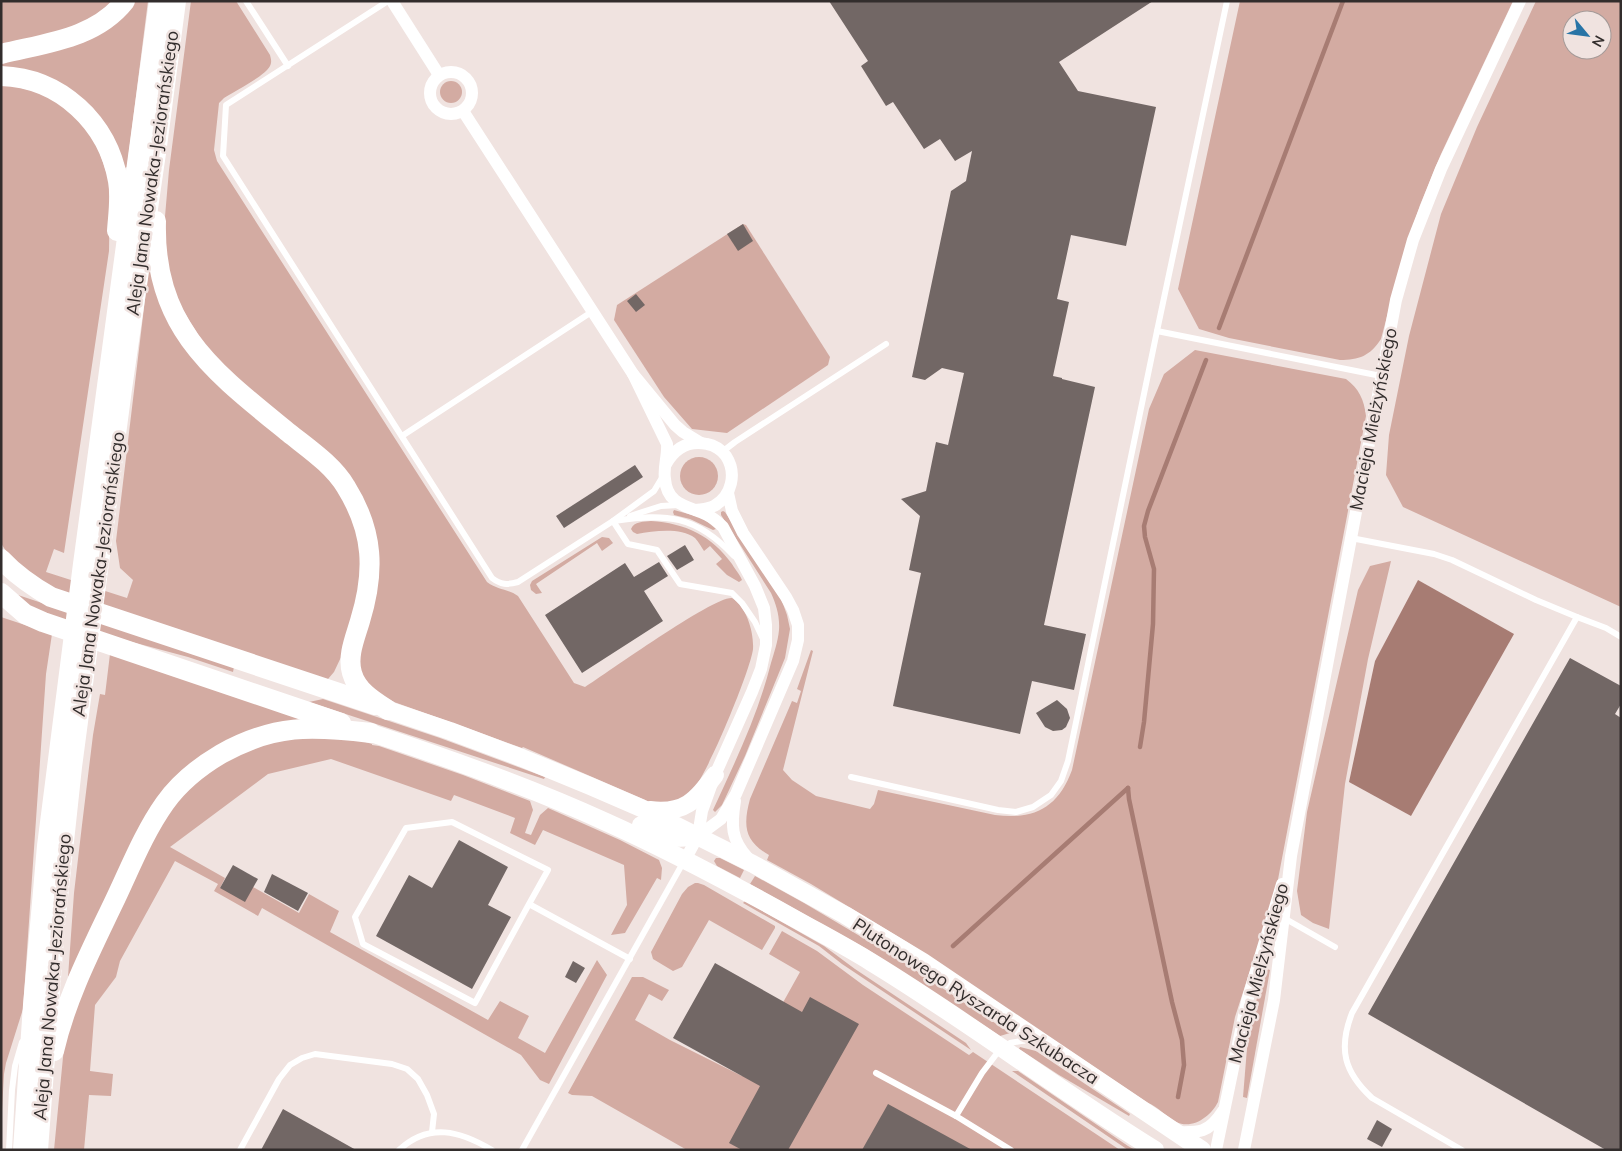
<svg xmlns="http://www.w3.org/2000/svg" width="1622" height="1151" viewBox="0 0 1622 1151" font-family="Mulish,sans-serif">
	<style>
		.green { fill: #d3aba2; fill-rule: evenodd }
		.water { fill: #a77c73 }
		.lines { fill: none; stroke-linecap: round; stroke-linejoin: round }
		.stream { stroke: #a77c73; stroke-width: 4.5 }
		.building { fill: #726765 }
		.lane { stroke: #fff; stroke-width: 6 }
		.street { stroke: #fff; stroke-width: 12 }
		.secondary { stroke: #fff; stroke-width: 18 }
		.primary { stroke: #fff; stroke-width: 20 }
		.labels { text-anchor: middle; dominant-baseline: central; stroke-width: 5; stroke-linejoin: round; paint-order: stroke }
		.street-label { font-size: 18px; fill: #322d2c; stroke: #f0e3e0 }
	</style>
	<rect width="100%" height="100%" fill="#f0e3e0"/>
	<g class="green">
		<path d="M1,1H115L97,18L53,36L1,48Z"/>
		<path d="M135,1H148L127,167L125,168L115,142L106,125L92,107L73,92L1,69V61L125,13Z"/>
		<path d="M191,1H236L270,55C271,59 272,62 270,66C265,76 235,91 224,98L219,103L214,150L217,161L487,582C497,590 509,589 518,596L574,683L585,687C607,673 714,596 732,598C747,607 754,633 753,649C751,669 705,782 690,793C676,803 666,803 650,802L523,747L522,748L467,728L394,702L373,691L358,669L371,519L214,360L178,302L165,267L164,228L169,170Z"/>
		<path d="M1240,1H1513L1441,154L1420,205L1403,256L1381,339C1370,356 1359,360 1340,360L1229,338L1199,329L1178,289Z"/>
		<path d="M1536,1H1621V607L1403,507L1386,475L1389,435L1409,336L1441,214L1477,127ZM1572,20H1602V50H1572Z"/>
		<circle cx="451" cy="92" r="11"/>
		<path d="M1,83L50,95L93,133L110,183L109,251L64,553L54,549L46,572L127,598L133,580L120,568L116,541L149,266L166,316L339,487L359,535L362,591L342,655L334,672L328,679L324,680L59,591C36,581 13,565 1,543Z"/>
		<path d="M743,224L746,225L830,357L828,365L727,433L692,429L664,397L614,320L617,305Z"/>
		<path d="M1195,350L1346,379C1359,389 1364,399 1366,416L1276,890L1235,1017L1218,1102C1211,1116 1193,1130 1176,1122C1168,1118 1157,1106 1148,1103L907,942L811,884L767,860L769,855C744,841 743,825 750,799L792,701L797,703L801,691L797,689L811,650L813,651L783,770L792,780L816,796L870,809L874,804L878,790L995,815C1034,820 1058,808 1072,770L1149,409L1164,374Z"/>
		<circle cx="699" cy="476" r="19"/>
		<path d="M674,510L703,518L716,529L713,530L690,519L674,515L673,512Z"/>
		<path d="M723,511L725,512L782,601L787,615L790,629L785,658L745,756L722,805L715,812L713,810C735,762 758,715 771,663C774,653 778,641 779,630C780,616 776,604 771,593L721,515V512Z"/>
		<path d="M651,521C685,523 712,536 732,564C735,569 740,575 742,580L739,582L727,575L716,564L722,559L710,546L704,551C701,547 699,542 695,538C680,527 654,531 637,534L633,532L631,529C634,521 644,522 651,521Z"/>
		<path d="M602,537L609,538L613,543L602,551L597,543L536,584L542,593L536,594L531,590L530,585L532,581Z"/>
		<path d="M1391,561L1368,659L1345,784L1329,929L1313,923L1301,915L1297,891L1307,812L1358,590L1370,566Z"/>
		<path d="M9,592L234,667L233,672L188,657L132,642L37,612Z"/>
		<path d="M1,617L52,634L46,674L23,1009L6,1063L4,1074L1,1128Z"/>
		<path d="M110,654L306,720L205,756L68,977L74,893L82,825L93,735L100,694L105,695Z"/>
		<path d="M323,699L440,738L545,777L544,779L309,702Z"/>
		<path d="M293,736L362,741L372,744V745L379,746L463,775L530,801L533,810L525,833L531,835L540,815L548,808L620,840L659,860L662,868L661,880L657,878L625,933L611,935L627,905L624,865L543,830L535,845L510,833L515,818L454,795L451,801L331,759L268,774L170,847L225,878L220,888L253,887L299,913L309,894L339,911L330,932L488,1020L500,1001L529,1016L518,1038L545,1053L597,960L607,975L549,1084L540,1080L521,1055L262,908L258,916L214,891L218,884L175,861L120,961L116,977L95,1005L90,1071L113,1074L111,1096L89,1095L84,1150H54L64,1047L72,1011L159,825L188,787L237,752Z"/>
		<path d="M716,858H720L744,870L740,878L717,866L714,861Z"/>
		<path d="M755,876L804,903L897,958L1010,1033L1000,1036L867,949L750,884Z"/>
		<path d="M695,883H698L704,885L775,926V928L762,950L709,920L682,967L673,971L653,959L651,952L682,894L688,887Z"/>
		<path d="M745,901L824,946L855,969L966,1043L971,1050L842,964L819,946L743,903Z"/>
		<path d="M782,931L817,951L863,985L969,1055L973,1052L1120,1150H687L592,1096L572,1095L568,1093L632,977H643L669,990L662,1001L649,994L635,1020L670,1040L742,1076L800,972L769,954Z"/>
		<path d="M1264,968L1270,970L1247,1098L1243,1097L1248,1036Z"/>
		<path d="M1020,1047L1036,1051L1130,1114L1129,1116L1059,1075L1019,1049Z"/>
		<path d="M1012,1071H1018L1128,1146L1135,1150H1128Z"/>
	</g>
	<path class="water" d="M1418,580L1514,634L1411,816L1349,782L1375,661Z"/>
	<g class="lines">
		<g class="stream">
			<path d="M1219,328L1343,1"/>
			<path d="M1140,747L1144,722L1153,624L1154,569L1145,537L1144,526L1148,511L1206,360"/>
			<path d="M1128,788L1129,799L1172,1002L1182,1040L1184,1065L1178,1097"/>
			<path d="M953,946L1128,788"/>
		</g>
	</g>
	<g class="building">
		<path d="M829,1H1153L1059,62L1078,91L1156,107L1126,246L1071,235L1065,263L1057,299L1069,302L1053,376L1062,378V379L1095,387L1044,625L1086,634L1074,690L1032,681L1020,734L893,706L921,573L909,570L920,516L901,499L926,491L936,442L948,445L964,373L942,368L925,380L912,377L951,191L966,181L972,151L955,161L940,139L924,149L893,102L886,106L861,66L868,61Z"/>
		<path d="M743,224L753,241L738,251L727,234Z"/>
		<path d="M636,294L645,305L636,312L627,301Z"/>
		<path d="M635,465L643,477L564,528L556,516Z"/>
		<path d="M685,545L694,560L677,570L667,556Z"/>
		<path d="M659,562L668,576L644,591L663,621L582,673L545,615L625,563L634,577Z"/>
		<path d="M1570,658L1621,686V704L1615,714L1621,718V1150H1606L1368,1014Z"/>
		<path d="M1057,700L1067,709L1070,718L1066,727L1062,730L1053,731L1045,727L1036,713Z"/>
		<path d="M459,840L508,867L488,905L511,917L472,989L376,936L409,875L432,888Z"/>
		<path d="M233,865L258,879L245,902L220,888Z"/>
		<path d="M272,874L308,893L298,911L264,892Z"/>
		<path d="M573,961L585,968L576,983L565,977Z"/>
		<path d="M715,963L802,1012L810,997L859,1024L788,1150H742L729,1143L760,1086L673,1038Z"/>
		<path d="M888,1104L972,1150H862Z"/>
		<path d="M283,1109L356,1150H261Z"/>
		<path d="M1377,1120L1392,1129L1382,1147L1367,1139Z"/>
	</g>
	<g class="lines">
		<g class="lane">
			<path d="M246,1L288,66"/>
			<path d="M388,1L226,105L223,156L492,578C501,585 507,585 518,582L613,521L654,491L663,476"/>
			<path d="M1157,331L1381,376"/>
			<path d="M402,436L593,311"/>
			<path d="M722,452L735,442L886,344"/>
			<path d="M630,516L661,506L679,505"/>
			<path d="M613,521L628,544L657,550L680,584L732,593L742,603L755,622L763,639"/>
			<path d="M614,521C666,513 696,515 734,556"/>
			<path d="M1351,538L1434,554L1452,560L1536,600L1577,617"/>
			<path d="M851,777L998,810L1016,812L1033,807L1051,795L1061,781L1068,761L1157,331L1227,1"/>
			<path d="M529,904L475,1003L363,944L355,917L406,828L452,822L548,870L529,904L630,959"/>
			<path d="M1284,918L1335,947"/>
			<path d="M876,1073L956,1116"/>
			<path d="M9,1150L12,1090L15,1066L22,1042"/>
			<path d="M240,1150L279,1079L290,1065L302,1058L315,1054L392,1064L407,1069L418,1079L427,1095L434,1114L432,1132"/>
			<path d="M399,1150C429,1122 460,1131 492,1150"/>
			<path d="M522,1150L684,861"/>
			<path d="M1011,1150L956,1116L982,1073L1001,1048L1010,1043L1021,1041L1032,1040"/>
			<path d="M1462,1150L1372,1098C1344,1072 1338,1049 1352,1013L1577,617L1606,628L1621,637"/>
		</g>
		<g class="street">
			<path d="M392,1L439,75"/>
			<circle cx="451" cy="93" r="21"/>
			<path d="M463,111L633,374L675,425L683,432L701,443"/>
			<path d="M633,374L667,444C668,456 663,468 665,479C667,506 689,506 707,515C714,518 718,522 723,527L755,586L764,608L766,625V645L761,669L752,692L715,775L702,811L698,836L685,860"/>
			<path d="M666,464C675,448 688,440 707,444C714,445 722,450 726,456C737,473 732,496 714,506C708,509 702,509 696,510"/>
			<path d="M735,801C731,825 731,840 748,858"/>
			<path d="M698,836L721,819L736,794L793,661L798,640V625L793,610L786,597L743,533L732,511L728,493"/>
			<path d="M1175,1132C1199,1133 1209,1133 1223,1111"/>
			<path d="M1216,1150L1247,1001L1282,884"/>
			<path d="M1244,1150L1274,1000L1291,856L1396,300L1413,240L1441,169L1520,1"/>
		</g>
		<g class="secondary">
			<path d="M388,710L450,731L522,758L590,786L641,808L753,864L845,915L923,962L1202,1150"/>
			<path d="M371,733C451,759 529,787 606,822C671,851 734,885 797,920C822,934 847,947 871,962C968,1021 1058,1090 1155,1150"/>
			<path d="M650,810C685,814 695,801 715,775"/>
			<path d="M641,825C662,836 673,841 697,836"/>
		</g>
		<g class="primary">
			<path d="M1,54C45,43 95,39 125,1"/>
			<path d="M1,76C61,78 108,123 118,181C121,197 118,215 117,231"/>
			<path d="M156,221C153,328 214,372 289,433C309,449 333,465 346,487C374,532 375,572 360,621C355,638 347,656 352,673C357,691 374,701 388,710"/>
			<path d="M1,559C16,575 32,586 51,597L375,705"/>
			<path d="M1,593L25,614L43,622L341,723"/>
			<path d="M54,1051C66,999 90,952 113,904C129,871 143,834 165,803C180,782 199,767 221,754C274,724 312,726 371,733"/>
			<path d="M23,1150L33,1005L47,846L83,564L159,1"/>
			<path d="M38,1150L55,925L72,767L122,389L157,146L176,1"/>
		</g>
	</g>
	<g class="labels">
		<g class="street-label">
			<text transform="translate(152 173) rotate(-82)">Aleja Jana Nowaka-Jeziorańskiego</text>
			<text transform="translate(1373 419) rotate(-79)">Macieja Mielżyńskiego</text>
			<text transform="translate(98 574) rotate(-82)">Aleja Jana Nowaka-Jeziorańskiego</text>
			<text transform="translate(1258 973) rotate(-75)">Macieja Mielżyńskiego</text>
			<text transform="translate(52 977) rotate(-85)">Aleja Jana Nowaka-Jeziorańskiego</text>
			<text transform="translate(976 1001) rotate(33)">Plutonowego Ryszarda Szkubacza</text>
		</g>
	</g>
	<rect width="1622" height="1151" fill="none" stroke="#322d2c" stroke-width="5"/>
	<g transform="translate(1587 35) rotate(119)"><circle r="24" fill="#f0e3e0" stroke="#a49a98"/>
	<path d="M0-4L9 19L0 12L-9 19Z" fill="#2874a6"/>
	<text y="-8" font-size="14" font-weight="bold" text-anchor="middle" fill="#322d2c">N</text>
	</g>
</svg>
